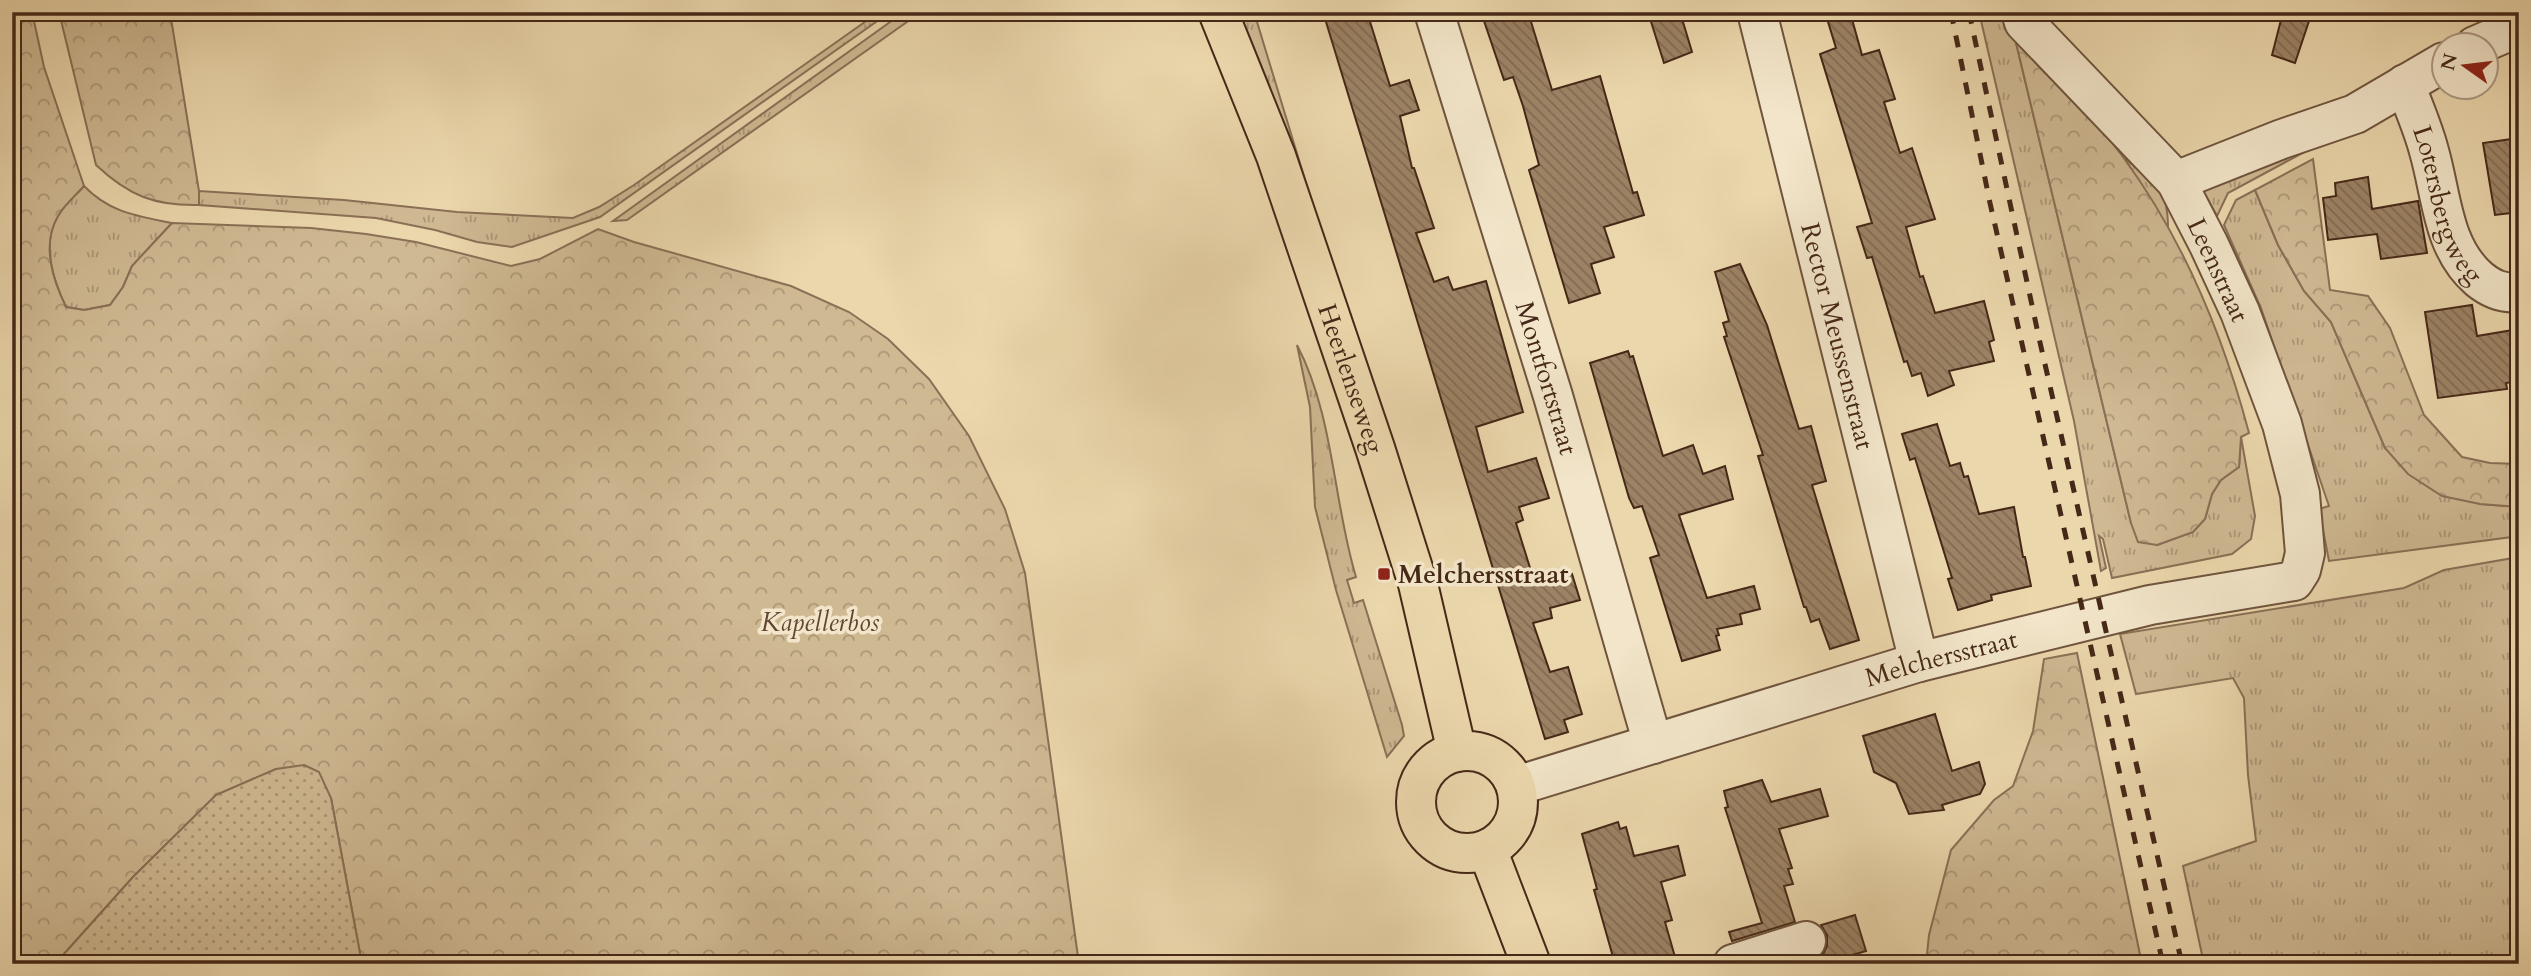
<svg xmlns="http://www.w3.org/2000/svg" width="2531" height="976" viewBox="0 0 2531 976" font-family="Cardo,serif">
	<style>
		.grass { fill: url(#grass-tufts); stroke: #8a7056; stroke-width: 2 }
		.forest { fill: url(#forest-crowns); stroke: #8a7056; stroke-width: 2 }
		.garden { fill: url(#garden-dots); stroke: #8a7056; stroke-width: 2 }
		.building { fill: url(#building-back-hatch); stroke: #462818; stroke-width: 2 }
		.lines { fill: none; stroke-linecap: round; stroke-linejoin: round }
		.minor-casing { stroke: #6f543d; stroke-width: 42 }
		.major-casing { stroke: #462818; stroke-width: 42 }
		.minor { stroke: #f2e5c9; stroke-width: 38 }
		.major { stroke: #ebd7ac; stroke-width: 38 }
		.rail { stroke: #462818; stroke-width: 5; stroke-dasharray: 12 12; stroke-linecap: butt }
		.poi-dot { fill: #8f2418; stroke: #f2e5c9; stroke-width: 2.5 }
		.labels { text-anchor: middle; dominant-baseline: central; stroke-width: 7; stroke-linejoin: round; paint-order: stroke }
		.street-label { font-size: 26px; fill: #462818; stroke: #f2e5c9 }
		.poi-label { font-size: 26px; font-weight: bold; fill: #462818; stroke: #f2e5c9; text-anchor: start }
		.park-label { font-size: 26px; font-style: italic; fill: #614531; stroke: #f2e5c9 }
	</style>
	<defs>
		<pattern id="grass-tufts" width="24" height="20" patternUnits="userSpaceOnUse" patternTransform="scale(1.75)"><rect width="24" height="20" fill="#cfb993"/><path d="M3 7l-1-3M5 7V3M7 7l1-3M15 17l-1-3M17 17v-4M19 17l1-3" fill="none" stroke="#aa9677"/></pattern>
		<pattern id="forest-crowns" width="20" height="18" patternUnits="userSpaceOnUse" patternTransform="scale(1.75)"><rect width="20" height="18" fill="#cfb993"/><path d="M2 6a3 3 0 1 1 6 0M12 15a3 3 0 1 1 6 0" fill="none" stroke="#aa9677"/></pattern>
		<pattern id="garden-dots" width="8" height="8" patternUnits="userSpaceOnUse" patternTransform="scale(1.75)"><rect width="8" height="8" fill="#cfb993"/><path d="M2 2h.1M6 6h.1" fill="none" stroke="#aa9677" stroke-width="1.8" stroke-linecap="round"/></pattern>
		<pattern id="building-back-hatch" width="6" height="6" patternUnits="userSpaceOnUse" patternTransform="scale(1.75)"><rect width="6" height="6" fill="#9c8365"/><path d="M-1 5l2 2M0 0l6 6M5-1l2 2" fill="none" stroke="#816b52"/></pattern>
	</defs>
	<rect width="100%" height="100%" fill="#ebd7ac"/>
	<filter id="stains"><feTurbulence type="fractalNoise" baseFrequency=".00286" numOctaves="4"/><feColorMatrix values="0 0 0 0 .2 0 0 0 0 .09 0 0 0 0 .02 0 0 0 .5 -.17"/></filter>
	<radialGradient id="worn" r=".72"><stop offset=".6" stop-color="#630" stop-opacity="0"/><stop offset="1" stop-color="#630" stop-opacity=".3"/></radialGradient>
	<g class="grass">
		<path d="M879,12H890L600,217L512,247L477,242L435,230L376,218L199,205V191L344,200L457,212L573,218L599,207L634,185Z"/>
		<path d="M904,12H921L627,220L613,221Z"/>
		<path d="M1235,12H1254L1330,262Z"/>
		<path d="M1979,12H2002L2012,26L2131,523L2157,545L2193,532L2205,519L2212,494L2221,480L2239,467L2241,437L2255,516L2251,539L2232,554L2112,578L2103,539L2099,536L2106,568L2101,571L2074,421Z"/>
		<path d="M2308,150L2228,193L2217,216L2202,189Z"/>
		<path d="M2124,158C2155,181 2168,186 2168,228Z"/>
		<path d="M84,186C110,213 138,216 172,223L132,266L123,287L110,305L84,310L66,307C53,280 41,244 58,216C64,205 76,195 84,186Z"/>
		<path d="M2255,190L2278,245L2304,291L2331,322L2385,448L2480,504L2519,507V536L2329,561L2319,509L2329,506L2261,308L2224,225L2236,200Z"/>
		<path d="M1297,345C1334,416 1333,501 1356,577L1347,580L1354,603L1363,600L1402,725L1404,736L1387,757L1336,590L1315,507L1310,407Z"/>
		<path d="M2519,557V666L2514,667L2519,719V964H2204L2183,866L2256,841L2248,775L2244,698L2233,678L2136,694L2120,634L2404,588L2444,570Z"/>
	</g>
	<g class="forest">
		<path d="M12,12H32L44,67L84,186C76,195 64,205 58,216C41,245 53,280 66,307L84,310L110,305L123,287L132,266L172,223L311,228L366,234L416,242L511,266L540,259L598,229L634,242L791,286L849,312L888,339L929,379L969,436L1005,509L1025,573L1079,964H362L331,798L276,769L216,795L133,877L55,964H12Z"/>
		<path d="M59,12H170L199,191V205C155,206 129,196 96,165Z"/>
		<path d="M2012,26C2050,69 2089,111 2123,157C2184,240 2223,335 2249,433L2241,437L2239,467L2221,480L2212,494L2205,519L2193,532L2157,545L2138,542L2131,523Z"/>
		<path d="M2313,159L2330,290L2368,296L2390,328L2424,415L2462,457L2490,463L2519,464V507L2480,504L2442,496L2408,474L2385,448L2331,322L2304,291L2278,245L2255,190Z"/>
		<path d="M2077,653L2142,964H1926L1929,935L1951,850L1994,800L2013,786L2033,731L2044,659Z"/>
	</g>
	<path class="garden" d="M304,765L319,772L331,798L362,964H55L133,877L216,795L276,769Z"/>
	<g class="building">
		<path d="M1323,12H1367L1390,86L1409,80L1419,110L1400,116L1412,168H1414L1434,228L1416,233L1434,282L1448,277L1453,290L1486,281L1523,412L1476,427L1488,472L1536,458L1549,498L1519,507L1523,520L1516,523L1531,571L1538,569L1542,583L1572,574L1580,600L1550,608L1552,618L1533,623L1550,672L1568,667L1582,714L1564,720L1568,732L1545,739Z"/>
		<path d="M1481,12H1528L1552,90L1600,76L1633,193L1637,192L1644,215L1604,227L1614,257L1591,264L1600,293L1569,303L1529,170L1539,165L1523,106L1513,77L1504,80Z"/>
		<path d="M1648,12H1680L1692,52L1664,63Z"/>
		<path d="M1825,12H1850L1862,55L1879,50L1895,99L1884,102L1900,153L1912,148L1935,219L1906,227L1920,277L1923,276L1935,313L1984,301L1994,340L1989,342L1994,361L1949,371L1954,385L1928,396L1921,373L1912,376L1907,361L1904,362L1872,257L1867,258L1857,227L1872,223L1820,54L1836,48Z"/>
		<path d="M2283,12H2312L2295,63L2272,55Z"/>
		<path d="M2519,138V212L2495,215L2483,143Z"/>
		<path d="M2368,177L2372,209L2418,201L2427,253L2381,259L2377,234L2328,240L2323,198L2336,196L2335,183Z"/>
		<path d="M1740,264L1767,325L1799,429L1811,426L1826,481L1812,485L1859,640L1830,649L1819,619L1811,622L1806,607H1804L1758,456L1763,455L1724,337L1727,336L1723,323L1729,321L1715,272Z"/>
		<path d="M2472,305L2477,336L2519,329V381L2506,383L2507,389L2438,398L2425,312Z"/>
		<path d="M1628,351L1630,357L1633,356L1663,456L1693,445L1703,474L1725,466L1733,499L1679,515L1707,598L1754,586L1760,609L1740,614L1742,624L1717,629L1719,635L1716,636L1720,650L1682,661L1650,558L1659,555L1642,506L1634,508L1629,498L1590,363Z"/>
		<path d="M1937,424L1950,466L1960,463L1964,477L1968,476L1979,514L2014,507L2023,557H2025L2031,586L1991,595L1992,600L1958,610L1948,579L1952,578L1915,458L1910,460L1902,434Z"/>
		<path d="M1935,714L1952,771L1979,762L1985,784L1980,794L1942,805L1944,810L1909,814L1896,783L1874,772L1863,736Z"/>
		<path d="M1762,780L1771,802L1820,789L1828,816L1779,829L1792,868L1788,869L1793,884L1784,886L1795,922L1732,941L1729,932L1762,923L1725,808L1728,807L1724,791Z"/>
		<path d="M1618,822L1620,829L1626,827L1634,856L1678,846L1685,875L1661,882L1672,920L1665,922L1677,964H1615L1594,890L1597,889L1582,834Z"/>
		<path d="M1855,915L1866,951L1821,964H1807L1822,956L1827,946V935L1821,925Z"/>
	</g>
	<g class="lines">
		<g class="minor-casing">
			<g id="minor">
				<path id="s1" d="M1434,12L1553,396L1653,744"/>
				<path id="s2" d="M1757,12L1919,662"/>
				<path d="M2475,46L2519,27"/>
				<path id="s3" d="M2405,84C2413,106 2423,128 2429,151C2442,196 2442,247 2479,279C2491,289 2503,294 2519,292"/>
				<path d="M2176,181L2282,139L2355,114L2444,62"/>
				<path id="s4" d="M1516,786L1919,662L2150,605L2294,581L2301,570L2305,553L2300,494L2282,424L2240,312L2209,245L2176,181L2024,22L2021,12"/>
				<path d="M1733,964L1806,941"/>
			</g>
		</g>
		<g class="major-casing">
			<g id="major">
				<path id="s5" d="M1218,12L1276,156L1375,448L1418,584L1457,752"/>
				<circle cx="1467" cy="802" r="51"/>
				<path d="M1487,849L1531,964"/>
			</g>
		</g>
		<use href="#minor" class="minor"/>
		<use href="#major" class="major"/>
		<g class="rail">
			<path d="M1951,12L1990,203L2163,964"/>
			<path d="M1969,12L2039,338L2182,964"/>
		</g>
	</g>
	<rect class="poi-dot" x="1377" y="567" width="14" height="14" rx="3.5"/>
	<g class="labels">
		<g class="street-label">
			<text stroke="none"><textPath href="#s3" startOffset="128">Lotersbergweg</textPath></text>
			<text transform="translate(2218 270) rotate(65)">Leenstraat</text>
			<text stroke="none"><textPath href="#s2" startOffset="334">Rector Meussenstraat</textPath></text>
			<text stroke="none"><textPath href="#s1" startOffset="383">Montfortstraat</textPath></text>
			<text stroke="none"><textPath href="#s5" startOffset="390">Heerlenseweg</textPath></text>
			<text stroke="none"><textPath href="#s4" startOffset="444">Melchersstraat</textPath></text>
		</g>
		<g class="poi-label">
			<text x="1398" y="574">Melchersstraat</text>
		</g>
		<g class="park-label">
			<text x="820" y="622">Kapellerbos</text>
		</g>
	</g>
	<rect width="2531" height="976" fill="none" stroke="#ebd7ac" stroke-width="42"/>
	<rect x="14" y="14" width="2503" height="948" fill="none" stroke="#462818" stroke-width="3.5"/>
	<rect x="21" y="21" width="2489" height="934" fill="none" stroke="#462818" stroke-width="2"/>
	<g transform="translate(2465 66) rotate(284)"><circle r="33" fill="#f2e5c9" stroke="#ad9982" stroke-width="2"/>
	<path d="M0-5L12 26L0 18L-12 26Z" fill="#8f2418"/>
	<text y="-10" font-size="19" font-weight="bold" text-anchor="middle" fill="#462818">N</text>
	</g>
	<rect width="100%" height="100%" filter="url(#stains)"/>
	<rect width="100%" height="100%" fill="url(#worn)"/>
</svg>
